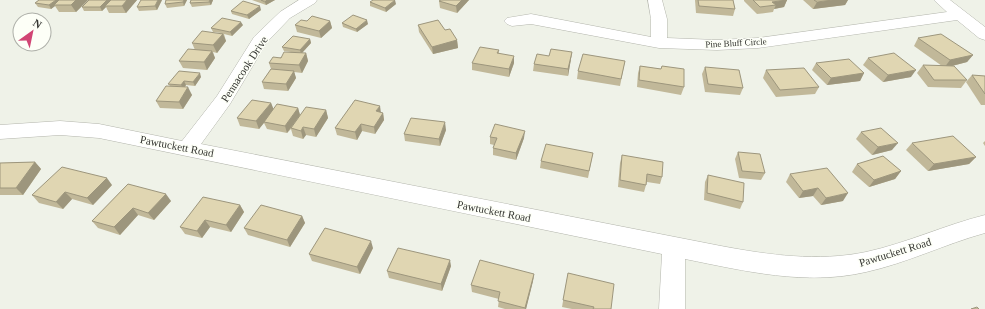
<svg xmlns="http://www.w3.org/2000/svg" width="985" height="309" viewBox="0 0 985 309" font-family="'Times New Roman',serif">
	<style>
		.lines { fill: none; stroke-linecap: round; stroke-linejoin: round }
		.minor-casing { stroke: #b3b5ac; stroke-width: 1 }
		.minor { fill: #fff; fill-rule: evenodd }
		.wall { fill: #c1b899 }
		.shaded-wall { fill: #9d967d }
		.building { fill: #e0d6b2; stroke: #9d967d }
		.labels { text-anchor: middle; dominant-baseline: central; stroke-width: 3; stroke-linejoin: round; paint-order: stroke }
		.far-street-label { font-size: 9px; fill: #353632; stroke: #fdfff7 }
		.street-label { font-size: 11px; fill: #353632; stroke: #fdfff7 }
	</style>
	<rect width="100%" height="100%" fill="#eff2e8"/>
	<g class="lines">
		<g class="minor-casing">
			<g id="minor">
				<path d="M299,0H317L315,3L290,18L267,42L230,104L201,144L721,246C769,255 818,262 866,252C907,243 945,225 985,215V233C945,244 907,263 866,272C806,286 745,271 685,259V309H659L662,254L99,138L60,135L0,139V125L60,121L99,124L182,141L217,96L254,37L280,12Z"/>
				<path d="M648,0H662L667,19V38L717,40L758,38L947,12L934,0H950L985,27V40L979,38L957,20L758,48L717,50L659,48L531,24L512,26L507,24L504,21L507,18L531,14L651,37V19Z"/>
			</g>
		</g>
		<use href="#minor" class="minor"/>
	</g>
	<g class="wall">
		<path d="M39,0H88L76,12H59L55,6L51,9L38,7L35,3Z"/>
		<path d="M89,0H137L126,13H109L106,7L102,11H84L82,7Z"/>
		<path d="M162,0L157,10L139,11L137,7Z"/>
		<path d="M166,0H187L184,6L167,8L165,4Z"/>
		<path d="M191,0H213L211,5L192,7L190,3Z"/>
		<path d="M252,0H275L266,5Z"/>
		<path d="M469,0L457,13L440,8L439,1Z"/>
		<path d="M695,0H733L735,9L733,16L696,13Z"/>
		<path d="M744,0H787L784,7L774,9L773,12L757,14L744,1Z"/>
		<path d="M803,0H848L845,5L813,9Z"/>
		<path d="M370,2L396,4L386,12L370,6Z"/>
		<path d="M261,10L249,19L232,14L231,11Z"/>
		<path d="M307,21H330L332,28L321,38L297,32L295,25Z"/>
		<path d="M342,23L368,24L357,32L343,27Z"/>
		<path d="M243,25L232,36L224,34L226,41L217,53L213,52L215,58L207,70L183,68L179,61L195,50L192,43L221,33L213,32L211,28Z"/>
		<path d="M418,25L445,30L457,40L458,48L433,54L419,32Z"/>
		<path d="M918,38L973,55L967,62L952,66L967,80L961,88L928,87L917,73L923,65L942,66L914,46Z"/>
		<path d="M310,39L311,43L302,53H306L308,61L302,73L294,72L296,78L288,91L264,89L262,82L271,69L269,63L291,52L284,51L282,47Z"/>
		<path d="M499,50V53L514,63L509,77L472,70V63Z"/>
		<path d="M572,52L568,76L533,71L534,64L549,56Z"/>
		<path d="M868,58L911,77L883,82L863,65Z"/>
		<path d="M625,61L620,86L577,79L578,71Z"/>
		<path d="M816,63L864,73L860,81L827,85L812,70Z"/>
		<path d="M640,66L661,69L662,66L684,87L681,95L637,87L638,73Z"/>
		<path d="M705,67L743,88L740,95L705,92L702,74Z"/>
		<path d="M766,70L819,87L815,94L776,97L763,78Z"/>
		<path d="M972,75L985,76V105H981L966,82Z"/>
		<path d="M201,77L195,86L186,85L185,87L192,95L183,109L160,108L156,101L170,86L168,84Z"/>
		<path d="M271,103L273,109L298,108L300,115L326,110L328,118L316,137L306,135L303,139L293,136L291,129L287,133L267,129L264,123L259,129L240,126L237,118Z"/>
		<path d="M381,113H383L384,120L375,134L362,131L357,140L337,135L335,128Z"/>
		<path d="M446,130L440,146L405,141L404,134Z"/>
		<path d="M861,132L892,150L872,155L856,139Z"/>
		<path d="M490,137L524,138L516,160L493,155V148L494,145L490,144Z"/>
		<path d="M985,141V146L983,143Z"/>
		<path d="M912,143L976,157L969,164L928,171L906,150Z"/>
		<path d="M738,152L765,173L761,180L739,178L735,159Z"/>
		<path d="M593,153L588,178L540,168L541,161Z"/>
		<path d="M622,155L662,177L660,184L647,182L646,185L644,192L618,187L620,163Z"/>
		<path d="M35,162L41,169L23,195H0V163Z"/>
		<path d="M857,164L901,171L895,179L869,187L852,172Z"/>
		<path d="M790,174L843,201L821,205L813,196L799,198L786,182Z"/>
		<path d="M708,175L743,202L740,209L704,200L705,182Z"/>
		<path d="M128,184L171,201L154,220L138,215L120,235L98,228L92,221Z"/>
		<path d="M112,185L93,205L72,199L63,209L39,203L32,195Z"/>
		<path d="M240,205L244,212L231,232L210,227L202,238L185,234L180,227Z"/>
		<path d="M302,216L305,223L290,247L248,235L244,228Z"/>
		<path d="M373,248L360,274L312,261L309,254Z"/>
		<path d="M451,266L442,291L389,278L387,271Z"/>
		<path d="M568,273L611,309H572L562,307Z"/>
		<path d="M534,274L533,281L526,309H505L498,307L499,299L472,292L471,285Z"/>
	</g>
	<g class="shaded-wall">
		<path d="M56,0H64L54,5L55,6L51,9L49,5Z"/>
		<path d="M76,0H88L76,12L71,5Z"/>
		<path d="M107,0H113L105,6L106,7L102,11L100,7Z"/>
		<path d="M127,0H137L126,13L122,6Z"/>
		<path d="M158,0H162L157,10L155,6Z"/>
		<path d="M184,0H187L184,6L183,2Z"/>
		<path d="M210,0H213L211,5L209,2Z"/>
		<path d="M267,0H275L266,5L265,2Z"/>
		<path d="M395,0L396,4L386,12L385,8Z"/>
		<path d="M462,0H469L457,13L456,6Z"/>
		<path d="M787,0L784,7L774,9L776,5L772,2Z"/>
		<path d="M833,0H848L845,5L813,9L817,2Z"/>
		<path d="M260,6L261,10L249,19L247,15Z"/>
		<path d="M367,20L368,24L357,32L356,29Z"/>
		<path d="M330,21L332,28L321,38L319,31Z"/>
		<path d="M241,22L243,25L232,36L230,32Z"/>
		<path d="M223,34L226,41L217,53L213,45Z"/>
		<path d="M310,39L311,43L301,54L300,50Z"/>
		<path d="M457,40L458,48L433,54L432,47Z"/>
		<path d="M212,51L215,58L207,70L204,62Z"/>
		<path d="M572,52L571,59L568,76V69Z"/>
		<path d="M306,53L308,61L302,73L299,65Z"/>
		<path d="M973,55L967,62L944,68L950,60Z"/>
		<path d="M514,56V63L509,77V69Z"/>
		<path d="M916,70L911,77L883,82L888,75Z"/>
		<path d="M294,71L296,78L288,91L286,84Z"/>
		<path d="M200,73L201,77L195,86L193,82Z"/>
		<path d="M864,73L860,81L827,85L831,78Z"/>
		<path d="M184,81L186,85L183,89L181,85Z"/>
		<path d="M188,87L192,95L183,109L179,102Z"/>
		<path d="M271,103L274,110L259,129L256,121Z"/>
		<path d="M380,106L381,113L376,111Z"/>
		<path d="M298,108L300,115L287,133L285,126Z"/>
		<path d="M326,110L328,118L316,137L314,129Z"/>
		<path d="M383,113L384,120L375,134L374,127Z"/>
		<path d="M445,122L446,130L440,146L439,139Z"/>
		<path d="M361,124L362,131L357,140L355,132Z"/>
		<path d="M303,127L306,135L303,139L301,131Z"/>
		<path d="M525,131L524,138L516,160V153Z"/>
		<path d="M898,143L892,150L872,155L878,147Z"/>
		<path d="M976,157L969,164L928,171L934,164Z"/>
		<path d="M35,162L41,169L23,195L16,188Z"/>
		<path d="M901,171L895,179L869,187L874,180Z"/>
		<path d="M107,178L112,185L93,205L87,198Z"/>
		<path d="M818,188L813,196L799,198L803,191Z"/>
		<path d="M65,192L72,199L63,209L56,202Z"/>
		<path d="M848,193L843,201L821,205L826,198Z"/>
		<path d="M166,194L171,201L154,220L148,213Z"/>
		<path d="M240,205L244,212L231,232L226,225Z"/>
		<path d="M133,208L138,215L120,235L114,227Z"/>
		<path d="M302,216L305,223L290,247L287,240Z"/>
		<path d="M205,220L210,227L202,238L197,231Z"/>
		<path d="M371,241L373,248L360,274L357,267Z"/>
		<path d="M450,260L451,266L442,291L441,284Z"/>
		<path d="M534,274L533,281L526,309H525Z"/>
	</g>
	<g class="building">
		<path d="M39,0H56L49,5L35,3Z"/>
		<path d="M59,0H76L71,5H54Z"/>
		<path d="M89,0H107L100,7H82Z"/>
		<path d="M111,0H127L122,6H105Z"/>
		<path d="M141,0H158L155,6L137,7Z"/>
		<path d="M166,0H184L183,2L165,4Z"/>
		<path d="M191,0H210L209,2L190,3Z"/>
		<path d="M261,0H267L265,2Z"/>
		<path d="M373,0H395L385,8L370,2Z"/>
		<path d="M441,0H462L456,6L439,1Z"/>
		<path d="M698,0H733L735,9L699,6Z"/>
		<path d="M753,0H787L772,2L776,5L760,7Z"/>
		<path d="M814,0H833L817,2Z"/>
		<path d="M243,1L260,6L247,15L231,11Z"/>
		<path d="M353,15L367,20L356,29L342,23Z"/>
		<path d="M312,16L330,21L319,31L295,25L301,20L307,21Z"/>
		<path d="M222,18L241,22L230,32L211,28Z"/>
		<path d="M438,20L445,30L450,29L457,40L432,47L418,25Z"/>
		<path d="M202,31L223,34L213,45L192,43Z"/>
		<path d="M941,34L973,55L950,60L918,38Z"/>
		<path d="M293,36L310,39L300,50L282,47Z"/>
		<path d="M480,47L499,50L497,53L514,56L509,69L472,63Z"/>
		<path d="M188,49L212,51L204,62L179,61Z"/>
		<path d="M551,49L572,52L568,69L534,64L537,54L549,56Z"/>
		<path d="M284,52L306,53L299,65L269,63L273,57L281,58Z"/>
		<path d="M894,53L916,70L888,75L868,58Z"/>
		<path d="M583,54L625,61L621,79L578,71Z"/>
		<path d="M849,59L864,73L831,78L816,63Z"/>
		<path d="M923,65L954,66L967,80H934Z"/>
		<path d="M640,66L661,69L662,66L684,69V87L639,80Z"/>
		<path d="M705,67L739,70L743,88L708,84Z"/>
		<path d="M804,68L819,87L780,90L766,70Z"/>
		<path d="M271,69L294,71L286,84L262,82Z"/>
		<path d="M179,71L200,73L193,82L184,81L181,85L168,84Z"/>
		<path d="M972,75L985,76V94Z"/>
		<path d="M166,86L188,87L179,102L156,101Z"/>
		<path d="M252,100L271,103L256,121L237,118Z"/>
		<path d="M355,100L380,106L376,111L383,113L374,127L361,124L355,132L335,128Z"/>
		<path d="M277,104L298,108L285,126L264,122Z"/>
		<path d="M306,107L326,110L314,129L303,127L301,131L291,128Z"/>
		<path d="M411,118L445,122L439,139L404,134Z"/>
		<path d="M495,124L525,131L516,153L493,148L497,138L490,137Z"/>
		<path d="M881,128L898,143L878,147L861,132Z"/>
		<path d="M953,136L976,157L934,164L912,143Z"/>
		<path d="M546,144L593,153L589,171L541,161Z"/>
		<path d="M738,152L760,154L765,173L742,171Z"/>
		<path d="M622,155L663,162L662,177L647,174L646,185L620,180Z"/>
		<path d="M883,156L901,171L874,180L857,164Z"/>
		<path d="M35,162L16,188H0V163Z"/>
		<path d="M62,167L107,178L87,198L65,192L56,202L32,195Z"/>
		<path d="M827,168L848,193L826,198L818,188L803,191L790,174Z"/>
		<path d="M708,175L744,183L743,202L707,193Z"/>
		<path d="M128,184L166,194L148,213L133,208L114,227L92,221Z"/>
		<path d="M203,197L240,205L226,225L205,220L197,231L180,227Z"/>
		<path d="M261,205L302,216L287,240L244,228Z"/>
		<path d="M325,228L371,241L357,267L309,254Z"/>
		<path d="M398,248L450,260L441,284L387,271Z"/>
		<path d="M480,260L534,274L525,308L498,301L500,292L471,285Z"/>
		<path d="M568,273L614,284L611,309H593L594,307L563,300Z"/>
		<path d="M977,307L979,309H971Z"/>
	</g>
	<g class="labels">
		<g class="far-street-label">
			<text transform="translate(736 43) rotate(-3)">Pine Bluff Circle</text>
		</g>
		<g class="street-label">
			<text transform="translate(244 69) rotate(-57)">Pennacook Drive</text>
			<text transform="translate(177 146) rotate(11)">Pawtuckett Road</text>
			<text transform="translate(494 211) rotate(11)">Pawtuckett Road</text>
			<text transform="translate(895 252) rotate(-17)">Pawtuckett Road</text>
		</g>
	</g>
	<g transform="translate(32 32) rotate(33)"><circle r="19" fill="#fdfff7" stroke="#adafa8"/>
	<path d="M0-3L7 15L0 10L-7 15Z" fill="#d14574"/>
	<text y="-6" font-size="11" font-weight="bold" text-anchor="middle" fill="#353632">N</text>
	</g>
</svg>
